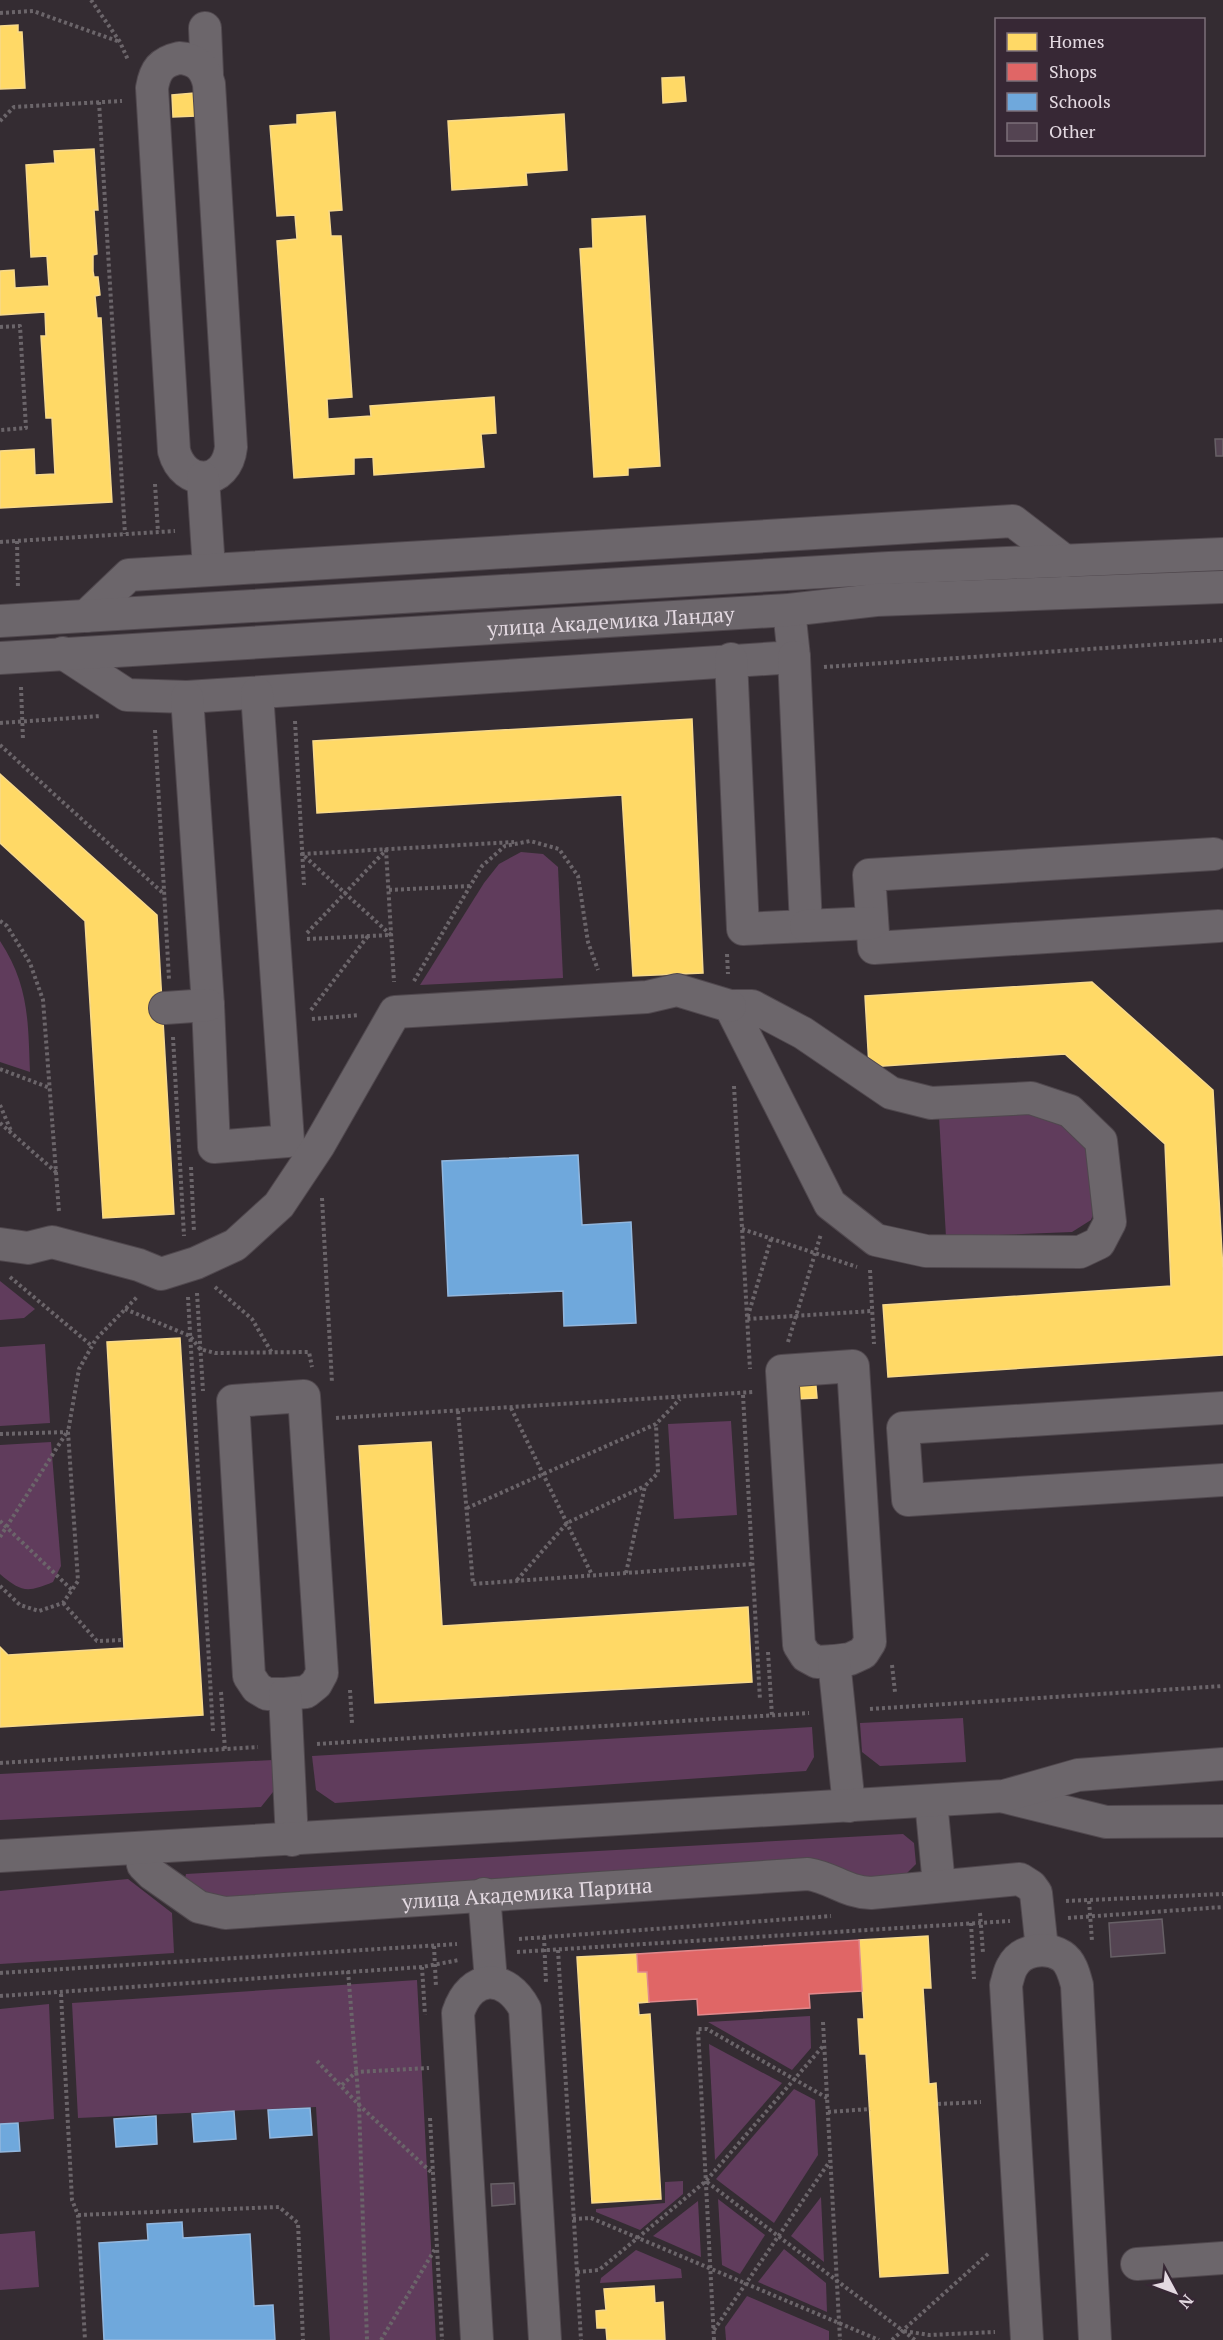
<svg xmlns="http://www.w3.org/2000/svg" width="1223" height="2340" viewBox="0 0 1223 2340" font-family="'PT Serif',serif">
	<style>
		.green { fill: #603c5c }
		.homes { fill: #ffd966; stroke: #f7d98b; stroke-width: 1.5 }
		.shops { fill: #e06666; stroke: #e1888b; stroke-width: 1.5 }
		.schools { fill: #6fa8dc; stroke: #92b7de; stroke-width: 1.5 }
		.building { fill: #544452; stroke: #676066; stroke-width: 1.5 }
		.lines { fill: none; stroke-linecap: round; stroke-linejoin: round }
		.minor-casing { stroke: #50484e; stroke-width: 34 }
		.path { stroke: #6b656a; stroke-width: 4; stroke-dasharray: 3 3; stroke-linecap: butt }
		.minor { stroke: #6c666b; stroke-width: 32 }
		.labels { text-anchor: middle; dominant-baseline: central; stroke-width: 6; stroke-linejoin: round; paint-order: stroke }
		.street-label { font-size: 21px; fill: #e3d9e1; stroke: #372835 }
	</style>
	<rect width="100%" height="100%" fill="#342c32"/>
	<g class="green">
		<path d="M521,852L543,854L558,867L563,978L420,985L484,883L499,864Z"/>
		<path d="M0,941C29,985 28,1021 30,1072L0,1062Z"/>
		<path d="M1033,1111L1061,1119L1086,1141L1099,1198L1091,1220L1072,1232L946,1237L939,1116Z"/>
		<path d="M0,1281L35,1309L24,1318L0,1320Z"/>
		<path d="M45,1344L50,1423L0,1426V1347Z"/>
		<path d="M731,1421L737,1515L674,1519L668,1424Z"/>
		<path d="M51,1442L61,1566L53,1582C27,1593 21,1592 0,1574V1445Z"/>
		<path d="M963,1718L966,1762L880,1766L862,1752L860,1723Z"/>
		<path d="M812,1727L814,1757L806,1771L335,1803L316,1790L312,1756Z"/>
		<path d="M273,1760V1792L261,1807L0,1820V1774Z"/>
		<path d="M903,1834L914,1843L916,1864L902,1878L224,1901L184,1883L186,1874Z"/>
		<path d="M128,1879L172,1913L174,1953L0,1964V1891Z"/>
		<path d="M417,1980L436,2340H330L316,2107L78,2118L72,2003Z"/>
		<path d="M49,2004L54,2119L0,2124V2009Z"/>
		<path d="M810,2016L811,2048L792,2070L708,2022Z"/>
		<path d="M709,2044L782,2083L715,2160Z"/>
		<path d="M794,2089L815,2100L818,2155L774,2223L716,2179Z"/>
		<path d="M683,2181V2194L640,2230L596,2212V2209L665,2203V2182Z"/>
		<path d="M821,2197L824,2262L791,2236Z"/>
		<path d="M718,2199L765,2235L740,2274L722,2265Z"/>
		<path d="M698,2201L701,2257L653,2236Z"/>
		<path d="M35,2231L39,2287L0,2290V2234Z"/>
		<path d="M784,2249L826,2283L827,2312L758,2282Z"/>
		<path d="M636,2250L681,2269L682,2278L600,2283L601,2278Z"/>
		<path d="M747,2296L829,2331V2340H726L725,2327Z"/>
	</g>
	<g class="homes">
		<path d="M18,25V32H22L25,88L0,89V26Z"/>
		<path d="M684,77L686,101L663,103L662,78Z"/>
		<path d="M194,93L196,116L173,117L172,95Z"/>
		<path d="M335,112L342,210L329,211L331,236H341L352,397L327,399L328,419L371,416L370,406L494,397L496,433L481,434L484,467L374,475L373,457L354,458V474L294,478L277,241L297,239L295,215L277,216L270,126L297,124V115Z"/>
		<path d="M564,114L567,170L526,173L527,185L452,190L448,121Z"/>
		<path d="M94,149L98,210H94L97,254L93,255V271L94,277H98L100,295L95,296L97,318H101L112,502L0,508V451L34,449L35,475L55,474L52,418H46L41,336H46L45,312L0,315V271L14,270L15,288L49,286L47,256L31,257L26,165L55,163L54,151Z"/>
		<path d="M645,216L660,466L628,468V475L594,477L580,249L593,248L592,219Z"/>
		<path d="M692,719L703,973L633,976L622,795L317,813L313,741Z"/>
		<path d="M0,774L157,915L174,1214L103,1218L85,921L0,843Z"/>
		<path d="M1092,982L1213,1090L1223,1271V1355L888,1377L883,1305L1171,1286L1165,1144L1065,1054L869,1067L865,996Z"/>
		<path d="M180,1338L203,1715L0,1727V1647L8,1655L124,1648L107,1342Z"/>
		<path d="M815,1375L817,1398L796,1399L794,1376Z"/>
		<path d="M431,1442L442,1626L748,1607L752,1682L375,1703L359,1446Z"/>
		<path d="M928,1936L931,1988H923L929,2084L936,2083L948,2273L880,2277L866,2054H860L858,2019H864L859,1940Z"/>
		<path d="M637,1954L638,1972H647L649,2002L638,2003L639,2015L650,2014L661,2199L592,2203L577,1957Z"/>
		<path d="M654,2286L655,2303L663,2302L665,2340H607L606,2328H597L596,2311L606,2310L604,2289Z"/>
	</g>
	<path class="shops" d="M859,1940L862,1991L809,1994L810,2008L698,2015L697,1999L649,2002L647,1972H638L637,1954Z"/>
	<g class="schools">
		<path d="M578,1155L582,1225L631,1222L636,1323L564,1326L563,1291L448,1296L442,1161Z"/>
		<path d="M310,2108L312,2135L270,2138L268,2110Z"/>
		<path d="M234,2111L236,2139L194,2142L192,2114Z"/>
		<path d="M156,2116L157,2144L116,2147L114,2119Z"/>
		<path d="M18,2123L20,2151L0,2152V2124Z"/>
		<path d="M182,2222L183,2238L250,2234L254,2306L273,2305L275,2340H104L99,2243L148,2240L147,2224Z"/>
	</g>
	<g class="building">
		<path d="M1215,439H1223V456H1216Z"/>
		<path d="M1162,1919L1165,1953L1111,1957L1109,1923Z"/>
		<path d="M514,2183L515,2204L492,2206L491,2184Z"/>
	</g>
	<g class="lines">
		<g class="minor-casing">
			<g id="minor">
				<path d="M205,28L207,74"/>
				<path d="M179,58C196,59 205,67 209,84L231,447C227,486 184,488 174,451L152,88C155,70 161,62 179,58Z"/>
				<path d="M203,478L209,569"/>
				<path d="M86,616L129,575L1013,521L1065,561"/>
				<path d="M0,621L889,568L1223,554"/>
				<path d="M63,653L127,695L187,697L794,657L789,610"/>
				<path id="s1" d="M0,658L789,610L876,600L1223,587"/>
				<path d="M731,659L743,929L806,926L794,657"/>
				<path d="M187,697L208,1005L214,1147L288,1141L257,693"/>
				<path d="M1214,854L869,875L874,948L1219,926"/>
				<path d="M806,926L872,923"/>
				<path d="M730,1006H752L803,1033L891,1093L931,1103L1031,1098L1070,1111L1101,1141L1110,1222L1099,1243L1080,1252L926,1251L876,1240L830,1204Z"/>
				<path d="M165,1008L208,1005"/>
				<path d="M0,1244L28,1248L52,1242L139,1265L161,1274L196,1263L235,1245L279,1205L319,1145L395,1012L647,997L677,990L730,1006"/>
				<path d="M853,1366L870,1642L863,1653L850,1659L834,1661L817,1662L806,1656L799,1645L782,1371Z"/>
				<path d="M304,1396L322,1673L316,1684L306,1692L285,1694H267L257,1688L249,1676L233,1401Z"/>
				<path d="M1223,1408L903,1428L908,1500L1223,1480"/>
				<path d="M834,1661L849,1806"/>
				<path d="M285,1694L292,1840"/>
				<path d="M1005,1797L1106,1822L1223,1821"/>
				<path d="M931,1801L939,1885"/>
				<path id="s2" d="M140,1848L143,1865L152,1874L199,1907L225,1913L808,1874C833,1878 845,1892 871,1893L1020,1879L1031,1886L1036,1893L1042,1949"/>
				<path d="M0,1856L1004,1796L1078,1775L1223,1764"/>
				<path d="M484,1894L491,1981"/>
				<path d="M1137,2264L1223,2258"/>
				<path d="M477,2340L458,2013C471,1973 506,1973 525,2009L545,2340"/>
				<path d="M1027,2340L1006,1985C1008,1979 1009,1972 1012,1967C1021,1949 1046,1946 1062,1956C1071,1962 1074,1974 1077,1985L1095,2340"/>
			</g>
		</g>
		<g class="path">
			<path d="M91,0L120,42L128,60"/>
			<path d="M0,13L33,11L120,42"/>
			<path d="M99,102L125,534"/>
			<path d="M0,121L14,107L122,101"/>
			<path d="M0,327L20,326L26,428L0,430"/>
			<path d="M155,484L158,532"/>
			<path d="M17,541L18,589"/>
			<path d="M0,542L175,531"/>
			<path d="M824,667L1223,640"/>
			<path d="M21,687L23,740"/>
			<path d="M295,721L304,885"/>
			<path d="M0,723L101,716"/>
			<path d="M155,730L169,979"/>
			<path d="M0,745L163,893"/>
			<path d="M389,890L470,886"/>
			<path d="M0,921L7,926L30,963L43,1000L59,1212"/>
			<path d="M307,933L386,850L394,982"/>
			<path d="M391,935L302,854L514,842"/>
			<path d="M307,939L390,935"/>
			<path d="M727,954L728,974"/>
			<path d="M414,981L482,866L505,846L530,841L559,849L578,876L588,942L598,970"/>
			<path d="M311,1010L368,936"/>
			<path d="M312,1019L359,1015"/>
			<path d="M173,1037L184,1236"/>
			<path d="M0,1069L50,1088"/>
			<path d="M734,1086L750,1369"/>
			<path d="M0,1105L11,1131"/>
			<path d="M0,1123L57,1173"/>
			<path d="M191,1167L194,1232"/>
			<path d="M322,1198L332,1383"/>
			<path d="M742,1229L857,1267"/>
			<path d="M771,1239L747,1319L872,1311"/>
			<path d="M870,1270L874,1344"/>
			<path d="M10,1277L92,1346"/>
			<path d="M215,1287L252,1319L272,1353"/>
			<path d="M197,1293L203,1391"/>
			<path d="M188,1297L213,1731"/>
			<path d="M125,1309L190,1336L200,1349L215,1353L309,1352L312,1367"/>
			<path d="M788,1342L821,1234"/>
			<path d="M743,1395L760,1700"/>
			<path d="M511,1408L592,1575"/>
			<path d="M458,1411L473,1584L752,1564"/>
			<path d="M336,1418L753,1392"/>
			<path d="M0,1434L68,1432"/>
			<path d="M467,1508L656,1424L680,1399"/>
			<path d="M0,1521L72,1590"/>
			<path d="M0,1537L67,1432"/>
			<path d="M626,1573L645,1486L658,1473L656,1424"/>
			<path d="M517,1580L567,1523L645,1486"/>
			<path d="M0,1586L20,1605L39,1611L63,1603L78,1581L68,1432L79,1369L96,1339L137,1297"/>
			<path d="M63,1603L97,1641L124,1640"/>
			<path d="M768,1652L772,1716"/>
			<path d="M892,1665L895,1692"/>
			<path d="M350,1690L352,1723"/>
			<path d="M221,1692L225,1750"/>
			<path d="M870,1709L1223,1686"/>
			<path d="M317,1744L809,1713"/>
			<path d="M0,1763L258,1747"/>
			<path d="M1066,1901L1223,1894"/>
			<path d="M1089,1901L1092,1941"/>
			<path d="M980,1913L983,1953"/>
			<path d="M1068,1918L1223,1907"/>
			<path d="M971,1923L974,1979"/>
			<path d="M544,1937L546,1983"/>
			<path d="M519,1939L831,1916"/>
			<path d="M434,1946L436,1987"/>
			<path d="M558,1950L581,2340"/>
			<path d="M517,1952L1010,1921"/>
			<path d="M422,1967L425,2015"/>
			<path d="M348,1971L359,2105L367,2340"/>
			<path d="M0,1973L457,1944"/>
			<path d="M61,1994L72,2200L78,2215L85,2340"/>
			<path d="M0,1996L422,1967L459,1960"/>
			<path d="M823,2022L840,2340"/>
			<path d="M317,2061L359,2105L431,2172"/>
			<path d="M342,2085L356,2072L429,2068"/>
			<path d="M938,2104L981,2102"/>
			<path d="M828,2112L870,2109"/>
			<path d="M430,2118L442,2340"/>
			<path d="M707,2182L915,2340"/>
			<path d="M78,2215L279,2207L298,2223L303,2340"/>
			<path d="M573,2219L591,2218L879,2340"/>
			<path d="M577,2272L599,2270L706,2181L824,2045"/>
			<path d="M714,2330L830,2161"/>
			<path d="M904,2331L929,2335L995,2332"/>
			<path d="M381,2340L435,2249"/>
			<path d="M714,2340L698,2029H707L827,2098"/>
			<path d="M892,2340L989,2253"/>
		</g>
		<use href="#minor" class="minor"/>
	</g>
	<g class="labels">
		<g class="street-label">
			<text stroke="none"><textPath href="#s1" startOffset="612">улица Академика Ландау</textPath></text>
			<text stroke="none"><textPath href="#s2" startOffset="417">улица Академика Парина</textPath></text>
		</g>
	</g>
	<rect x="995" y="18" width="210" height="138" fill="#372835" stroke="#7c6f7a" stroke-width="1.5"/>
	<rect x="1007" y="33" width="30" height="18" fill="#ffd966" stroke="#7c6f7a" stroke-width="1.5"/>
	<text x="1049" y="48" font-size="18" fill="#e3d9e1">Homes</text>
	<rect x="1007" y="63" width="30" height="18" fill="#e06666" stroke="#7c6f7a" stroke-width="1.5"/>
	<text x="1049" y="78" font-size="18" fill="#e3d9e1">Shops</text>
	<rect x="1007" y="93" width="30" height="18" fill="#6fa8dc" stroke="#7c6f7a" stroke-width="1.5"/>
	<text x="1049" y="108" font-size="18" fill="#e3d9e1">Schools</text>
	<rect x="1007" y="123" width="30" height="18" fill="#544452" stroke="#7c6f7a" stroke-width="1.5"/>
	<text x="1049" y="138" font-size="18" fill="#e3d9e1">Other</text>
	<g transform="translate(1175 2292) rotate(131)" stroke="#372835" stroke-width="4.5" paint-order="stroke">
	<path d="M0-4.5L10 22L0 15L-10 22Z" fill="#e3d9e1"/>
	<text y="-9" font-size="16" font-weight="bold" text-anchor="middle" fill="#e3d9e1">N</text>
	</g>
</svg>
